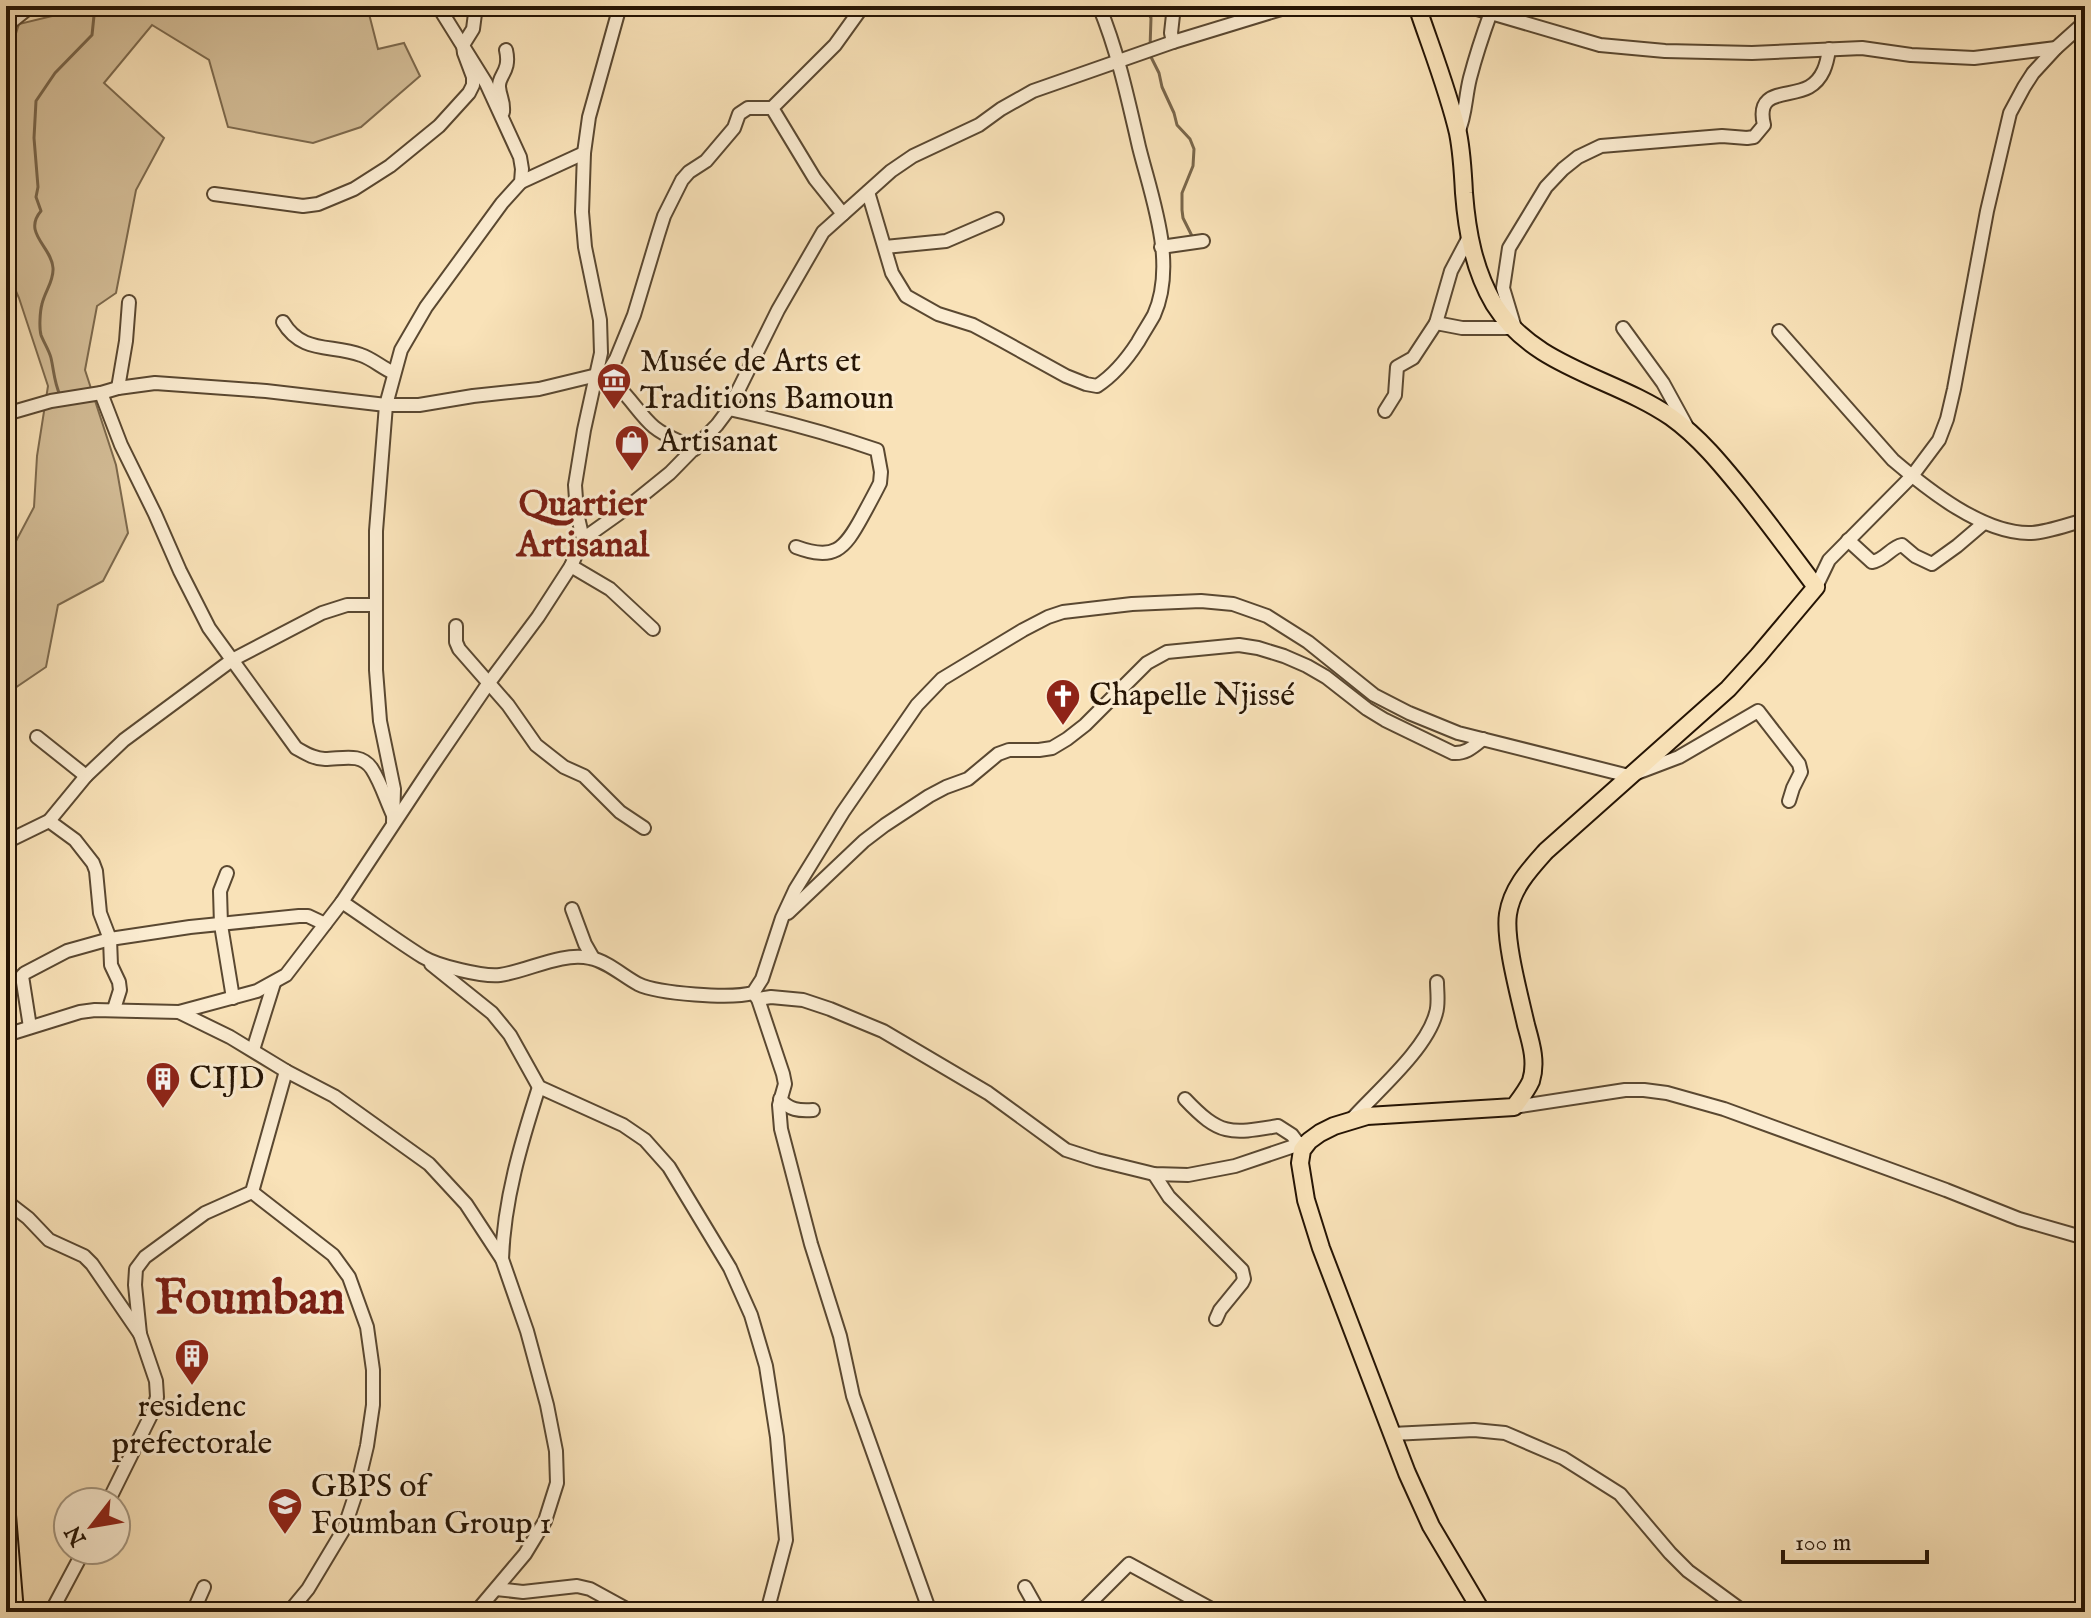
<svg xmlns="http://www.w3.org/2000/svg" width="2091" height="1618" viewBox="0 0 2091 1618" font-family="'IM FELL English',serif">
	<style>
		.green { fill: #d5bf99; stroke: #7d6a4e; stroke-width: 2 }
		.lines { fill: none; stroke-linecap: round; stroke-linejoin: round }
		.stream { stroke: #79664b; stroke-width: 3 }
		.minor-casing { stroke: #5a4831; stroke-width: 16 }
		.major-casing { stroke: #251404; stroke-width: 20 }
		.minor { stroke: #fbecd1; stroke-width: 12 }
		.major { stroke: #f9e2b8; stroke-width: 16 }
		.labels { text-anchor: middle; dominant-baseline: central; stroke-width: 6; stroke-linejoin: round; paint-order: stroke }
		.poi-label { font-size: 32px; fill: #251404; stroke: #fbecd1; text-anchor: start }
		.quarter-label { font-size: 36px; font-weight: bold; fill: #7a1f14; stroke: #fbecd1 }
		.town-label { font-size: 48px; font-weight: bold; fill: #7a1f14; stroke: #fbecd1 }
	</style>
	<rect width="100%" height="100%" fill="#f9e2b8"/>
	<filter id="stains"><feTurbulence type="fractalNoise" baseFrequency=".0025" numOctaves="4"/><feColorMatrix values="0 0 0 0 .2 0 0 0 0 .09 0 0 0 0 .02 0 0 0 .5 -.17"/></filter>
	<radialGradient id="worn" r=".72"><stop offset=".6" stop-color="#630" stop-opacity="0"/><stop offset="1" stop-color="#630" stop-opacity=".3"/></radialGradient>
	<path class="green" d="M87,6H367L378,49L404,43L420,76L361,127L313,143L228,127L209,60L152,25L104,83L164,138L136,190L116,293L97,306L85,370L116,465L128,533L103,581L58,605L46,667L6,694V560L34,507L37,456L48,386L19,298L6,268V65L19,24L85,8Z"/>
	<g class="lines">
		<g class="stream">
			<path d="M1145,6L1151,18L1150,48"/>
			<path d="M1150,55L1159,73L1162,87L1174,113L1177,125L1190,139L1194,149L1193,166L1182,193V210L1183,218L1192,236"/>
			<path d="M60,395C54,382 54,371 51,358C49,350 44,343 41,335C39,328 40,311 42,304C45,291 54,281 53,268C52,247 22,233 41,211L36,197L38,187L34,138L36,101L55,73L92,35L95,6"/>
		</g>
		<g class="minor-casing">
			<g id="minor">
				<path d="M1467,6L1600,45L1665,51L1752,53L1862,48L1911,55L1974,58L2056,48"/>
				<path d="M6,26L31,6"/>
				<path d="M1173,42L1171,33L1174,6"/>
				<path d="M503,112C504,100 500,98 499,87C498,75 511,72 506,50"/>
				<path d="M1458,133C1466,114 1465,98 1470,78C1476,55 1483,34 1491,12"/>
				<path d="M521,182L584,153"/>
				<path d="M868,192L892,273L906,296L938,314L973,325L1001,340L1066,376L1086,384L1097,386C1114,375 1127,359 1138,342C1143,333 1149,324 1154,315C1177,263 1152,199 1139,147C1128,99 1118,52 1099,6"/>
				<path d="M214,194L303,206L318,204L354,189L390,166L439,126L469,93L473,85V77L464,53L463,45L473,29L476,6"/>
				<path d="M843,214L815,179L772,108L835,45L863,6"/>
				<path d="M885,247L946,241L997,219"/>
				<path d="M1161,247L1203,241"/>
				<path d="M283,322C302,354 331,344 361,355C373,359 382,368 394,373"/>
				<path d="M1436,323L1451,271L1469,237"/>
				<path d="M1623,328L1663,383L1686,425"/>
				<path d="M1779,331L1893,460C1927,489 1983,534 2030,533C2046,533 2069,524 2085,520"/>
				<path d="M605,377L616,359L634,315L658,235L664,216L682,180L689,172L706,161L734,128L739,114L748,108H772"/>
				<path d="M118,388L126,341L129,302"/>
				<path d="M101,393L121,445L155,514L180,571L209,628L296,748C305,753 314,759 325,759C342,759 361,752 372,769C381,783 386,800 393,815"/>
				<path d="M729,409C779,420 828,433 877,450L881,472L880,483C874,495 868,506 862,517C844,550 834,561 796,547"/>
				<path d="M1385,411L1395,395L1397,367L1413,358L1436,323L1462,328H1515L1503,288L1509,248L1546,187L1563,169L1578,157L1601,146L1722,136L1747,138L1754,137L1764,125C1755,88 1789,98 1809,87C1823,79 1827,64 1829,49"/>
				<path d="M6,414L51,401L101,393L118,388L155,383L266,391L386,405H419L473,396L539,389L597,375C624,383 634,410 654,427C666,437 682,442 695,449"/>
				<path d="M583,539L628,507L670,473L717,425L729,409L778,310L823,232L891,171L913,156L979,125L1001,109L1033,91L1173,42L1291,6"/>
				<path d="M1848,540L1872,562C1885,560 1891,547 1902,545L1915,556L1932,564L1957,546L1984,523"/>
				<path d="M571,566L610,589L653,629"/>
				<path d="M1816,587L1829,560L1912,476L1939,440L1947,419L1954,389L1987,211L2010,113L2024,87L2033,73L2056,48L2085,22"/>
				<path d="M456,626V642L459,649L508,705L536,745L564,767L584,776L620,812L644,828"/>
				<path d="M37,737L86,776"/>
				<path d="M49,821L75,840L93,863L96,871L100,913L110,939L111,965L119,982L120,990L114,1009"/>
				<path d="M393,822L394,789L380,721L376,670V531L386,405L401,350L426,307L502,203L521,182L522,169L520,157L486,83L438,6"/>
				<path d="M6,842L49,821L86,776L124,740L232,660L322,613L347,605H375"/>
				<path d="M227,873L220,891L221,925L233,998"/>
				<path d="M342,902C369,920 396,940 423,957C438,966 483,977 500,975C529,971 560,952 590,958C607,961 623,976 638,984C659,994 731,999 753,993L762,979L782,918L795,890L843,812L917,705L942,679L1023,630L1048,617L1063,612L1132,604L1201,601L1233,604L1267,616L1308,642L1374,695L1409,713L1458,733L1629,776L1679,757L1758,711L1799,764L1801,772L1793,788L1789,801"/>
				<path d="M572,909L585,944L593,958"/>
				<path d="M788,913L864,841L885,825L929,796L946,787L968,779L998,754L1009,750H1039L1052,748L1067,739L1085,725L1147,663L1167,652L1239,645L1258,648L1284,656L1307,666L1326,677L1367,709L1385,720L1453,753C1466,754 1473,747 1483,739"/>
				<path d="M431,964L492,1013L510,1035L539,1087L623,1125L645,1140L669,1167L730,1268L751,1315L766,1366L777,1437L786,1540L767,1612"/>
				<path d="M753,993L758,999L783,1074L785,1084L779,1105L781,1129L811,1244L840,1336L853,1396L930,1612"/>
				<path d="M758,999L771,997L803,1000L830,1009L883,1031L988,1093L1066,1150L1097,1160L1154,1174L1188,1175L1235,1166L1309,1141"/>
				<path d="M179,1012L230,1037L286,1071L334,1096L429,1164L466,1204L502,1259L527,1331L547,1405L556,1451L557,1483L545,1521L525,1554L476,1612"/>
				<path d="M30,1027L22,976L25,973L67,951L110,939L190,927L299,916H308L325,924"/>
				<path d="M6,1035L80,1012L95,1010L179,1012L257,991L286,975L342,902L430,769L488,684L538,617L571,566L583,539L577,513L575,485L584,430L601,353L600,320L585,247L582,212L584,153L589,117L620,6"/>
				<path d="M253,1050L274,983"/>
				<path d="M780,1099C789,1110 799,1111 813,1110"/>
				<path d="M1185,1099C1220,1136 1230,1134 1278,1126L1292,1135L1298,1143"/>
				<path d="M1514,1107L1625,1090H1644L1667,1093L1724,1109L1946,1190L2019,1219L2085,1238"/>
				<path d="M1351,1120C1376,1092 1427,1049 1436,1013C1439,1004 1437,992 1437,982"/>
				<path d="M1154,1174L1169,1197L1242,1270L1244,1279L1242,1283L1220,1310L1216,1319"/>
				<path d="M252,1192L333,1255L349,1277L367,1327L373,1370V1405L367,1446L355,1496L344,1529L308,1589L289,1612"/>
				<path d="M6,1201L28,1218L49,1240L84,1256L92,1264L140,1334"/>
				<path d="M502,1259C504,1200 521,1143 539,1087"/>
				<path d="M1392,1434L1474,1430L1505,1433L1563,1458L1620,1494L1670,1553L1688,1571L1744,1612"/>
				<path d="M108,1502L152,1413L157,1397L156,1381L140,1334L135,1285L136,1269L145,1257L205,1213L252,1192L286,1071"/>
				<path d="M1025,1587L1039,1612"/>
				<path d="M496,1589L523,1592L577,1586L590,1589L632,1612"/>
				<path d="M51,1612L84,1550"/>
				<path d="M193,1612L204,1587"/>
				<path d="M1081,1612L1129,1564L1217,1612"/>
			</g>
		</g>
		<g class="major-casing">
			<g id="major">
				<path d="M1417,6C1431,48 1448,90 1458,133C1462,153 1463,173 1464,193C1467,232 1474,270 1494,304C1534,368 1613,377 1671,417C1699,437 1721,464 1743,491C1768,522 1792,555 1816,587L1758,656L1728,689L1546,851C1529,870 1512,888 1508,914C1504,940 1520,998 1526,1025C1531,1043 1537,1062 1531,1081C1527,1090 1520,1099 1514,1107L1367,1116L1334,1126L1320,1133L1309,1141L1302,1150L1300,1163L1306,1200L1321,1248L1407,1473L1431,1526L1482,1612"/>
				<path d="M6,1503L15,1612"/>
			</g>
		</g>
		<use href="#minor" class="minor"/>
		<use href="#major" class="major"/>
	</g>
	<defs>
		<g id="museum-pin" transform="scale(1.8)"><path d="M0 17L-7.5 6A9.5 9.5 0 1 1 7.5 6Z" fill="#8f2418" stroke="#fbecd1"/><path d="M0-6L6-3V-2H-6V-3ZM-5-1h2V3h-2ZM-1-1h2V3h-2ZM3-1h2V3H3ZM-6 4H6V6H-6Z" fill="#fff"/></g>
		<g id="shop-pin" transform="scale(1.8)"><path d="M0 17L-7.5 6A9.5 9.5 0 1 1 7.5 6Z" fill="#8f2418" stroke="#fbecd1"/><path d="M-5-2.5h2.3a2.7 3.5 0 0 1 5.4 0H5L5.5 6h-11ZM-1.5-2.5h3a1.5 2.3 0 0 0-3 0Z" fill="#fff"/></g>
		<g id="church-pin" transform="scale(1.8)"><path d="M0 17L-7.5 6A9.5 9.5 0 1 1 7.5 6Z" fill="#8f2418" stroke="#fbecd1"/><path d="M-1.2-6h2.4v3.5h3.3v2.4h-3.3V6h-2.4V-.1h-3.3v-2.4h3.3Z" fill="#fff"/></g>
		<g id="building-pin" transform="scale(1.8)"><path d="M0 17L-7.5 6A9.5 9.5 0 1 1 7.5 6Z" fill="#8f2418" stroke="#fbecd1"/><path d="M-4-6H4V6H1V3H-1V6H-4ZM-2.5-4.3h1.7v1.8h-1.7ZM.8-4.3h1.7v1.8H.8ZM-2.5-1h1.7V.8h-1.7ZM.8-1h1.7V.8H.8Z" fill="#fff"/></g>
		<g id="school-pin" transform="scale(1.8)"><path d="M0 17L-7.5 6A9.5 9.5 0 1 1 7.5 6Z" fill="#8f2418" stroke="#fbecd1"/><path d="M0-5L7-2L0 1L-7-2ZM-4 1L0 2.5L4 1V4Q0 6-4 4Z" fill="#fff"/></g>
	</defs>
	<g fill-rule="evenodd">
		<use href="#museum-pin" x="614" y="380"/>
		<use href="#shop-pin" x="632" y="442"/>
		<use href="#church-pin" x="1063" y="696"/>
		<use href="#building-pin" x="163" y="1079"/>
		<use href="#building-pin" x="192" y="1356"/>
		<use href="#school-pin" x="285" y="1505"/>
	</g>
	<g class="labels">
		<g class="poi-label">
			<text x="640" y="362">Musée de Arts et<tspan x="640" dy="37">Traditions Bamoun</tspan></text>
			<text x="658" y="442">Artisanat</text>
			<text x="1089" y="696">Chapelle Njissé</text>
			<text x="189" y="1079">CIJD</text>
			<text x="192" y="1407" text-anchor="middle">residenc<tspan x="192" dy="37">prefectorale</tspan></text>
			<text x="311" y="1487">GBPS of<tspan x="311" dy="37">Foumban Group 1</tspan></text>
		</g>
		<g class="quarter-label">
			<text x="583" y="505">Quartier<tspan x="583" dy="41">Artisanal</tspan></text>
		</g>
		<g class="town-label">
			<text x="250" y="1300">Foumban</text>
		</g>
	</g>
	<rect width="2091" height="1618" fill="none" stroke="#f9e2b8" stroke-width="32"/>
	<rect x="8" y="8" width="2075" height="1602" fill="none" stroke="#251404" stroke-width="4"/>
	<rect x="16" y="16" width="2059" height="1586" fill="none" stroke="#251404" stroke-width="2"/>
	<g transform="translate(92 1526) rotate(239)"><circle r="38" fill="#fbecd1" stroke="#a5967f" stroke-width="2"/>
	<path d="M0-6L14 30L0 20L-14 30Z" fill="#8f2418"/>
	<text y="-12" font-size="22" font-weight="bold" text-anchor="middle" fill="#251404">N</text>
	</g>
	<path d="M1783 1550v12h144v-12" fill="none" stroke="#251404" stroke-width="4"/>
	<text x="1795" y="1550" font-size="24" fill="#251404" stroke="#fbecd1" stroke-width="6" paint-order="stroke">100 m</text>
	<rect width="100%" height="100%" filter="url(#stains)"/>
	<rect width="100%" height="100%" fill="url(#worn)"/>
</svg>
